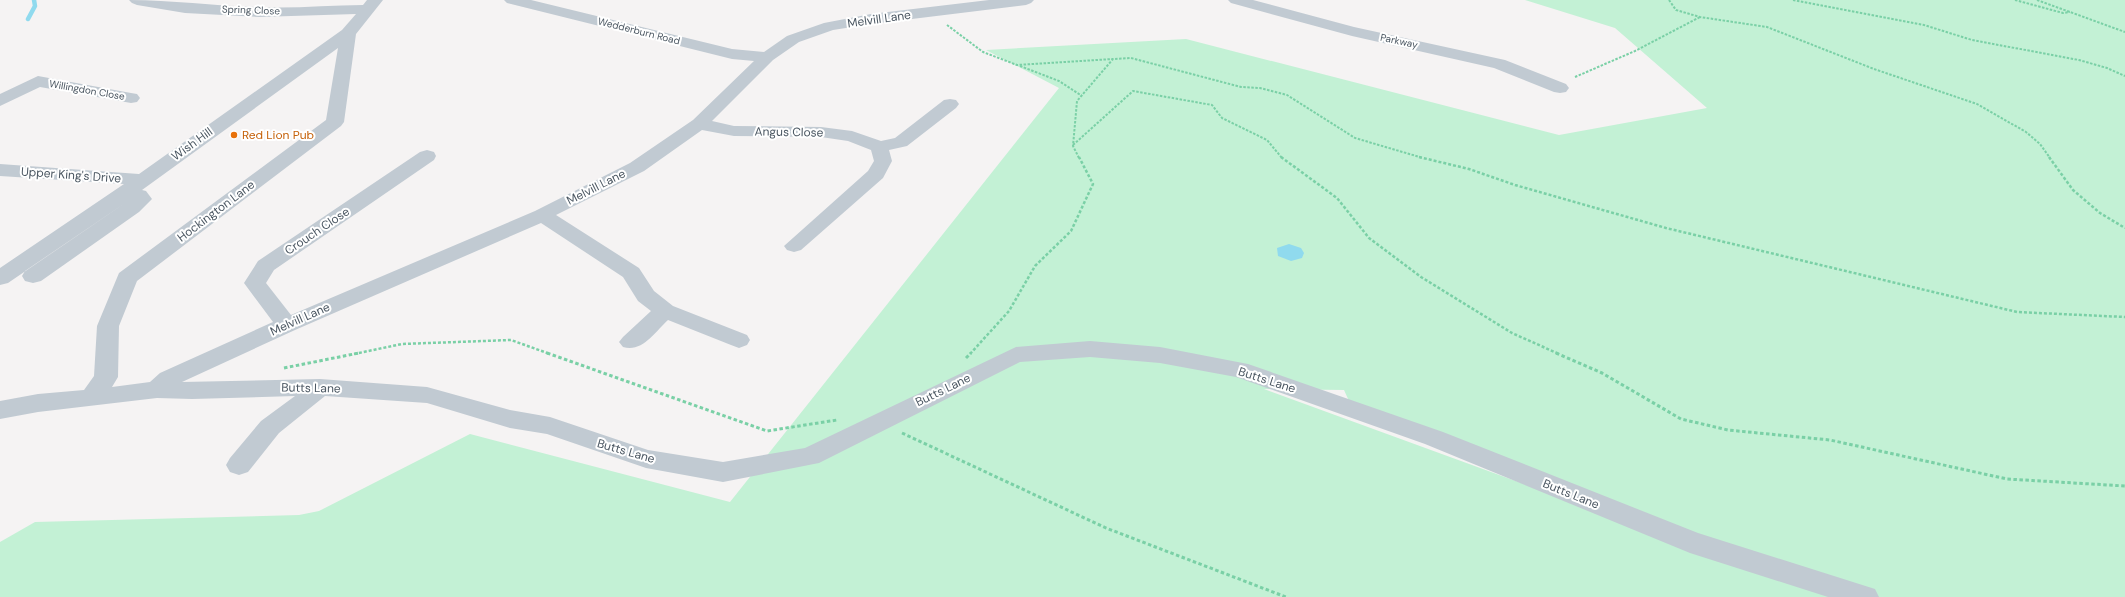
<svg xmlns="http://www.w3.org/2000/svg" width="2125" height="597" viewBox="0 0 2125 597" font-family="'DM Sans',sans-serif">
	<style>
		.green { fill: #c3f1d5; fill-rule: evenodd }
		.water { fill: #90daee }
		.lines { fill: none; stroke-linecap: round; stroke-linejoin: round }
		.stream { stroke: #90daee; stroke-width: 4.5 }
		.path-far2 { stroke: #7ad0a6; stroke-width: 2; stroke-dasharray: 2.5 1.5; stroke-linecap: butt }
		.path-far1 { stroke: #7ad0a6; stroke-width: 2.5; stroke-dasharray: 3 2; stroke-linecap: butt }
		.path { stroke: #7ad0a6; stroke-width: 3; stroke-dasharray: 3.5 2.5; stroke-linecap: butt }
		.minor { fill: #c1cad2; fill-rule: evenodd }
		.food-dot { fill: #e8710a; stroke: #fff; stroke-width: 1.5 }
		.labels { text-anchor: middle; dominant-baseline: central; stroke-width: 4; stroke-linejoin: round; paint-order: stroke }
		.far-street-label { font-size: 10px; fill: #4a5661; stroke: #fff }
		.street-label { font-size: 12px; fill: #4a5661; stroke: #fff }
		.food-label { font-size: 12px; fill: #c56008; stroke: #fff; text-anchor: start }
	</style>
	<rect width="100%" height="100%" fill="#f5f3f3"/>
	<path class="green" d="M1525,0H2125V597H0V542L35,522L299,515L319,511L470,434L730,502L1059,88L986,50L1186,39L1559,135L1707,108L1615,28ZM1264,389L1344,390L1349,401L1557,496Z"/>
	<path class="water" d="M1289,244L1301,248L1304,253L1302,258L1291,261L1278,256L1277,248Z"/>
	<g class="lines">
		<path class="stream" d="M28,19L35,6L34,0"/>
		<g class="path-far2">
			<path d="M1669,0L1676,10L1700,17L1767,27L1874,69L1977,104L2026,132L2040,144L2050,158"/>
			<path d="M1793,0L1924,25L1972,40L2079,60L2107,68L2125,76"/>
			<path d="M2015,0L2063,13L2070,12"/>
			<path d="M2037,0L2125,32"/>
			<path d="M947,25L983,52L1017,65L1113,59"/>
			<path d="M1020,66L1059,81L1082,96"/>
			<path d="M1575,77L1635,51L1700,17"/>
			<path d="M1073,145L1133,91L1212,105L1222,118L1267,140L1282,158"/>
			<path d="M1079,158L1073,146L1077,101L1113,59L1131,58L1241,87L1260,88L1287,95L1355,138L1423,158"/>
		</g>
		<g class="path-far1">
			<path d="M1281,157L1337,198L1369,238L1421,277L1512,333L1559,354"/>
			<path d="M1419,157L1469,169L1515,185L1666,228L2017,312L2125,317"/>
			<path d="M2049,157L2073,190L2100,213L2125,228"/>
			<path d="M354,354L402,344L511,340L550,354"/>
			<path d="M970,354L1009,311L1035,266L1071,231L1093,184L1079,157"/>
		</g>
		<g class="path">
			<path d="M547,353L767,431L837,420"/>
			<path d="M1556,353L1602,373L1681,419L1728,430L1830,440L2007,479L2125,486"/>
			<path d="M966,358L971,353"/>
			<path d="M284,368L359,353"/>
			<path d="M902,433L1106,528L1286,597"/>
		</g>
		<g class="minor">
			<path d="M129,0C172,0 214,6 257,7C292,9 328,5 363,5L367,0H383L356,34L344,122L341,126L137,281L119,326L118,377L112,387L150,382L160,373L273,322L244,283L258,261L420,152L427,150L434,152L436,156L434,160L274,270L266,283L291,315L535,211L630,163L693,120L754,61L732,59L507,3L504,0H531L732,49L764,52L787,36L824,23L871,14L989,0H1034L1031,3L1026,5L871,24L833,30L799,42L773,60L712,121L734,126L821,127L852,131L881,141L895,138L944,100L950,99L956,100L959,104L956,108L907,146L889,150L892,161L883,178L801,250L794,252L787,250L784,246L868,171L874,161L871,150L848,141L821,137L734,136L702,130L644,171L556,215L639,268L654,291L673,306L747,335L750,340L747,345L739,348L731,345L668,320C655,332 642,353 623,347L619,342L623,337L651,311L638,301L623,277L541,223L295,330L182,382L320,379L427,387L510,410L550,417L648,450L723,462L805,448L1016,347L1090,341L1160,347L1248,364L1443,432L1698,533L1875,589L1879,597H1828L1690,553L1425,444L1236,377L1160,363L1090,357L1020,362L819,463L723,482L646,468L547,434L510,428L427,403L325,396L279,433L248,472L239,475L230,472L226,465L230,458L261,421L295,396L192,399L157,398L38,412L0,419V401L38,394L84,390L94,376L97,326L119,273L326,120L338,48L142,190L146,191L152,199L139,212L41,281L33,283L25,281L22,276L25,271L131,199L8,283L0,285V268L124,184L0,176V164L139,174L342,30L356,14L259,17L185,13L137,5L132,3Z"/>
			<path d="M1228,0H1253L1354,27L1505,60L1566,84L1569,88L1566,92L1560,93L1554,92L1494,68L1352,36L1231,3Z"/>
			<path d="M38,76L131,93L137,94L140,98L137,102L131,103L40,87L0,106V94Z"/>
		</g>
	</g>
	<circle class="food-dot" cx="234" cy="135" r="4"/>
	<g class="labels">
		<g class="far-street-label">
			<text transform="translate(251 10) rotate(2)">Spring Close</text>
			<text transform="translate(639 31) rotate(14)">Wedderburn Road</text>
			<text transform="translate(1399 41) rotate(12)">Parkway</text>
			<text transform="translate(87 90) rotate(10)">Willingdon Close</text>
		</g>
		<g class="street-label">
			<text transform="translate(879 19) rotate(-8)">Melvill Lane</text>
			<text transform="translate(789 132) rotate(1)">Angus Close</text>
			<text transform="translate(192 144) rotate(-36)">Wish Hill</text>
			<text transform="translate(71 175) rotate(4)">Upper King's Drive</text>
			<text transform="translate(596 187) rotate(-27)">Melvill Lane</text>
			<text transform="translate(216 211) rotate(-37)">Hockington Lane</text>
			<text transform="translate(317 231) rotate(-34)">Crouch Close</text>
			<text transform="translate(300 319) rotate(-24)">Melvill Lane</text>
			<text transform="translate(1267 380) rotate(18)">Butts Lane</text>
			<text transform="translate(311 388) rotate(1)">Butts Lane</text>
			<text transform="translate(943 390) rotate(-26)">Butts Lane</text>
			<text transform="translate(626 451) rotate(16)">Butts Lane</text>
			<text transform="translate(1571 494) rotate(22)">Butts Lane</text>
		</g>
		<g class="food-label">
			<text x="242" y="135">Red Lion Pub</text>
		</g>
	</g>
</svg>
